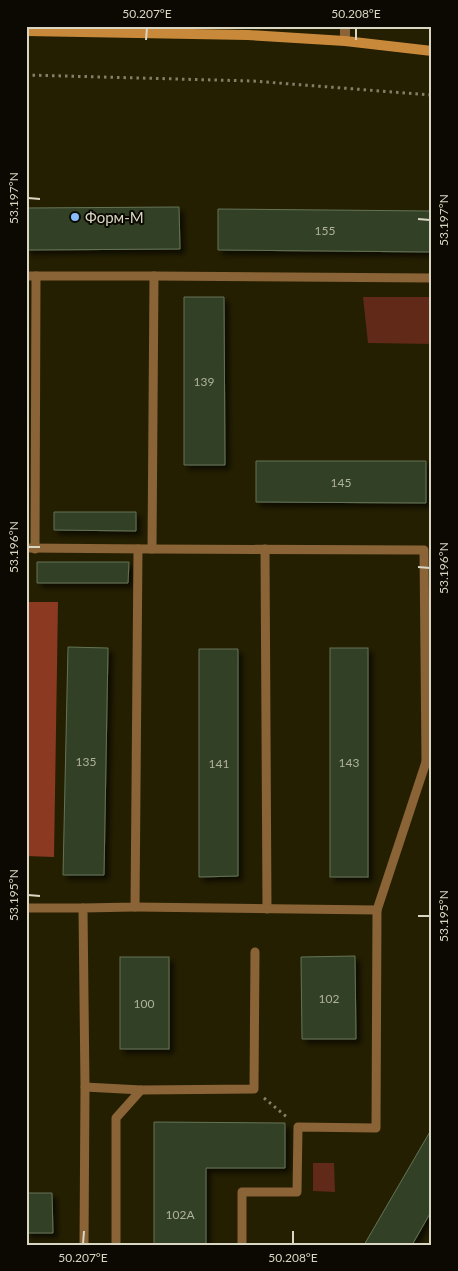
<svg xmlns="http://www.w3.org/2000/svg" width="458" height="1271" viewBox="0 0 458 1271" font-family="Lato,sans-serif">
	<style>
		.green { fill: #612918 }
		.forest { fill: #8b3a21 }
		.building { fill: #334126; stroke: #647356; filter: url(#shadow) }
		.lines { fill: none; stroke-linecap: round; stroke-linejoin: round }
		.path { stroke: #837f68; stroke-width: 3; stroke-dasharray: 2.5 4; stroke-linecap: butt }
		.service { stroke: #8a6336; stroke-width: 9 }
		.minor { stroke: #8a6336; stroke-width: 10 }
		.secondary { stroke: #c9893b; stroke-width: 10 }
		.ticks { fill: none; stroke: #d9d6c4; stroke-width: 2 }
		.poi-dot { fill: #87bbfb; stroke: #0b0901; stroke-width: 2 }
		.labels { text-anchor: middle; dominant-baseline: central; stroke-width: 4; stroke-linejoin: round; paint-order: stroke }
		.number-label { font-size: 12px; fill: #b0b19c }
		.poi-label { font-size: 15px; fill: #d9d6c4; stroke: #0b0901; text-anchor: start }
		.neatline { fill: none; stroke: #d9d6c4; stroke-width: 2 }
		.ticks-label { font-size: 12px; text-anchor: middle; fill: #d9d6c4 }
	</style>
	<defs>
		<filter id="shadow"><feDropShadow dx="4.5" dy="4.5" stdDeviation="2.5" flood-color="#0009"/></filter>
	</defs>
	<rect width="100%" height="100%" fill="#241f01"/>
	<g class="green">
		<path d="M363,297H432V344L368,343Z"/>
		<path d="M313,1163H334L335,1192L313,1191Z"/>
	</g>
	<path class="forest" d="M26,602H58L54,857L26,856Z"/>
	<g class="building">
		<path d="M179,207L180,249L26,250V208Z"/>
		<path d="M218,209L432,211V252L218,250Z"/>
		<path d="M184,297H224L225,465H184Z"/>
		<path d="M256,461H426V503L256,502Z"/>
		<path d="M54,512H136V531L54,530Z"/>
		<path d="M37,562H129L128,583H37Z"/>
		<path d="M68,647L108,648L104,875H63Z"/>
		<rect x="330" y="648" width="38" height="229"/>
		<path d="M199,649H238V876L199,877Z"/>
		<path d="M355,956L356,1039H302L301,957Z"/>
		<rect x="120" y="957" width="49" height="92"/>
		<path d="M154,1122L285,1123V1168H206V1245H154Z"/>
		<path d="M431,1130L432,1131V1210L412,1245H364Z"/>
		<path d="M26,1193H52L53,1233H26Z"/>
	</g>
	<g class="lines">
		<g class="path">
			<path d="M26,75L252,81L432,95"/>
			<path d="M264,1098L288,1118"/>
		</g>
		<g class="service">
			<path d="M26,276H154L152,549L26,548"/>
			<path d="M154,276L432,278"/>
			<path d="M35,549L36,276"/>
			<path d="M152,549L424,550L426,762H432"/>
			<path d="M265,549L267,909"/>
			<path d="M135,907L377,910L426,762"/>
			<path d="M26,908H83"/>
			<path d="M85,1087L141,1090L116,1118V1245"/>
			<path d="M141,1090L254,1089L255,952"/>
			<path d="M84,1245L85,1087L83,908L135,907L138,549"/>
			<path d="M242,1245V1192H297L298,1127L376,1128L377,910"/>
		</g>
		<path class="minor" d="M345,41V26"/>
		<path class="secondary" d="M26,31L248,35L345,41L432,51"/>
	</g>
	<path class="ticks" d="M146,40L147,28M356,40V28M28,198L40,199M418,219L430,220M28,547H40M418,567L430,568M28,895L40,896M418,916H430M83,1244L84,1231M293,1244V1231"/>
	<circle class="poi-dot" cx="75" cy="217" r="5"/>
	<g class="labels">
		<g class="number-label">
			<text x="325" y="230">155</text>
			<text x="204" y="381">139</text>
			<text x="341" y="482">145</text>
			<text x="86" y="761">135</text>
			<text x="349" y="762">143</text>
			<text x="219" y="763">141</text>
			<text x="329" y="998">102</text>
			<text x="144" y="1003">100</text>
			<text x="180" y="1214">102А</text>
		</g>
		<g class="poi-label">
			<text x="85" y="217">Форм-М</text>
		</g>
	</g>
	<rect width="458" height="1271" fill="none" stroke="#0b0901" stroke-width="55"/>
	<rect x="28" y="28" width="402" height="1216" class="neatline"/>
	<g class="ticks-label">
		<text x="147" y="18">50.207°E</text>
		<text x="356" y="18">50.208°E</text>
		<text transform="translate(14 198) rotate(-90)" y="4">53.197°N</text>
		<text transform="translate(444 220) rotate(-90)" y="4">53.197°N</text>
		<text transform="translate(14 547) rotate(-90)" y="4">53.196°N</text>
		<text transform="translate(444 568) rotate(-90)" y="4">53.196°N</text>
		<text transform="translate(14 895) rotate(-90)" y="4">53.195°N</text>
		<text transform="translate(444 916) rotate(-90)" y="4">53.195°N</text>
		<text x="83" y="1262">50.207°E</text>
		<text x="293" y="1262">50.208°E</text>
	</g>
</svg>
